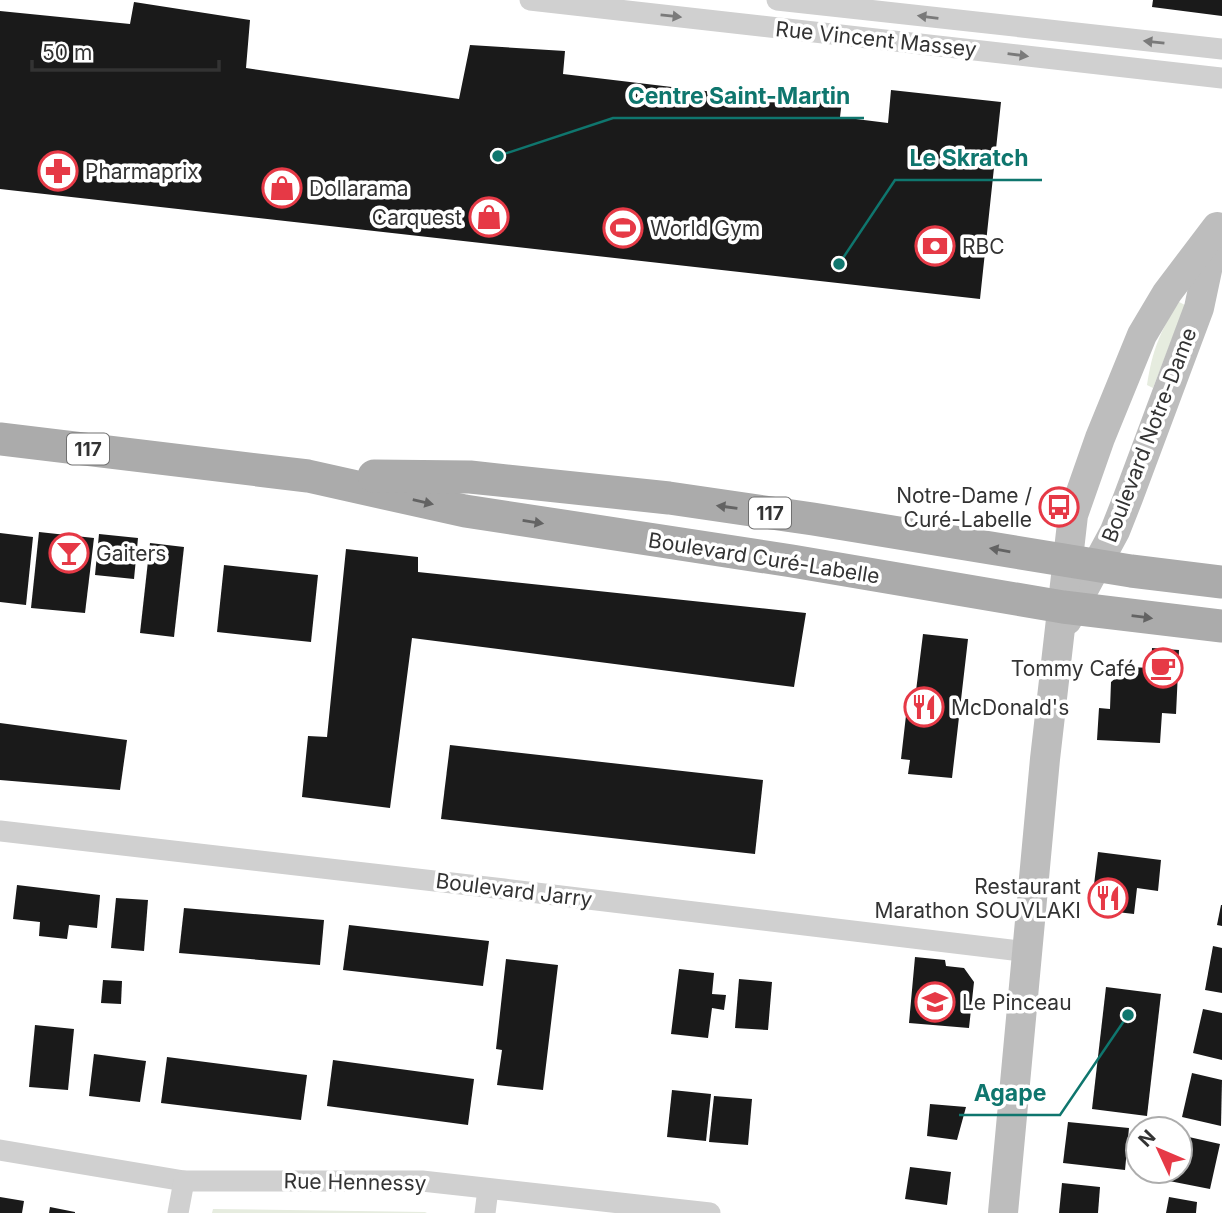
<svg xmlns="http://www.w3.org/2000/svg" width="1222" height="1213" viewBox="0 0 1222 1213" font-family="Inter,sans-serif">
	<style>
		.green { fill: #e6ecdf }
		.building { fill: #1a1a1a }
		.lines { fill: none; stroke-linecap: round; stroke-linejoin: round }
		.street { stroke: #d0d0d0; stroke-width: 21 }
		.secondary { stroke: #bdbdbd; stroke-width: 30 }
		.primary { stroke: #ababab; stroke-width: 33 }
		.oneway { fill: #7a7a7a }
		.oneway2 { fill: #636363 }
		.labels { text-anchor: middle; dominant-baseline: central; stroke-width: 7; stroke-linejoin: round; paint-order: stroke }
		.shield { fill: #fff; stroke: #707070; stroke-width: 2 }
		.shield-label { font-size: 19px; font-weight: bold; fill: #333 }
		.street-label { font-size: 21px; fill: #333; stroke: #fff }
		.poi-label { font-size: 21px; fill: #333; stroke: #fff; text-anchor: start }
		.leader { fill: none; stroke: #0f766e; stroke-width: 2.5 }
		.callout-dot { fill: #0f766e; stroke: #fff; stroke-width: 2.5 }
		.callout-label { font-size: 23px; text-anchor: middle; font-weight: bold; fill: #0f766e; stroke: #fff; stroke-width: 7; stroke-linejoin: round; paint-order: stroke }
	</style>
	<rect width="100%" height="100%" fill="#fff"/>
	<g class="green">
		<path d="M1179,302L1185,305L1153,388L1147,385C1152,351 1160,331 1179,302Z"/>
		<path d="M213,1209L425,1212L427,1213H212Z"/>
	</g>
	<g class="building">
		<path d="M1153,0H1222V16L1152,7Z"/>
		<path d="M134,2L250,20L246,68L459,99L470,45L565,51L563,74L805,103L806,95L842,100L840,117L888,123L891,90L1001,102L980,299L0,189V11L130,24Z"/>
		<path d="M39,532L94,538L85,613L31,608Z"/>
		<path d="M0,533L33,537L26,605L0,602Z"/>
		<path d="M99,534L138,538L134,579L95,575Z"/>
		<path d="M150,543L184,547L174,637L140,633Z"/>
		<path d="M346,549L418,557V572L806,613L794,687L412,638L390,808L302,797L308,736L327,737Z"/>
		<path d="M224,565L318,575L311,642L217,632Z"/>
		<path d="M923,634L968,639L952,778L908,774L910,760L901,759L908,698L915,699Z"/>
		<path d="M1152,648L1179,650L1176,714L1162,713L1160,743L1097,740L1099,708L1110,709L1111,682L1129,667L1151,668Z"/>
		<path d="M0,723L127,740L120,790L0,780Z"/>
		<path d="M450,745L763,780L755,854L441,819Z"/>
		<path d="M1098,852L1161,860L1158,891L1137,888L1134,914L1091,909Z"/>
		<path d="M17,885L100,895L97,928L69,925L67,939L39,936L40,922L13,919Z"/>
		<path d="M116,898L148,900L144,951L111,948Z"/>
		<path d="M1221,905H1222V926L1217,925Z"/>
		<path d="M184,908L324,920L320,965L179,953Z"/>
		<path d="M349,925L489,941L483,986L343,970Z"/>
		<path d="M1213,946L1222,948V993L1205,990Z"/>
		<path d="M915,957L945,960L946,966L964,968L974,982L969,1028L909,1023Z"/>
		<path d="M506,959L558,965L543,1090L497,1085L502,1050L496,1049Z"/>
		<path d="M679,969L714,973L712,994L726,995L724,1010L712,1008L708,1038L671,1034Z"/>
		<path d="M739,979L772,982L768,1030L735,1028Z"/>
		<path d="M103,980L122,981L121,1004L101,1003Z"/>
		<path d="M1106,987L1161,994L1147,1116L1092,1109Z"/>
		<path d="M1203,1009L1222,1013V1060L1193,1053Z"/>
		<path d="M35,1025L74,1029L68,1090L29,1087Z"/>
		<path d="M94,1054L146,1061L140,1102L89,1096Z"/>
		<path d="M167,1057L307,1075L301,1120L161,1103Z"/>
		<path d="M333,1060L474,1079L468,1125L327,1106Z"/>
		<path d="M1192,1073L1222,1080L1221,1126L1182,1117Z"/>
		<path d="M672,1090L711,1094L706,1141L667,1137Z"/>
		<path d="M714,1096L752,1099L748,1145L709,1142Z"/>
		<path d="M930,1104L966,1107L957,1140L927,1136Z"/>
		<path d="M1068,1122L1129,1128L1125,1170L1063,1163Z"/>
		<path d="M1180,1135L1220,1144L1210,1189L1159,1179L1161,1171H1180Z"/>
		<path d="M910,1167L951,1172L947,1205L905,1199Z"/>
		<path d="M1062,1183L1100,1187L1098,1213H1059Z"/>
		<path d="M0,1197L24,1201L22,1213H0Z"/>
		<path d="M1169,1197L1197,1202L1196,1213H1166Z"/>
		<path d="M50,1207L75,1212V1213H49Z"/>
	</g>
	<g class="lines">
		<g class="street">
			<path d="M530,0L1222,78"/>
			<path d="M777,0L1222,49"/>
			<path d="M0,831L504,889L1028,952"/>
			<path d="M0,1150L184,1181H422L710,1213"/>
			<path d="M178,1213L184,1181"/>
			<path d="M485,1213L488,1189"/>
		</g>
		<g class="secondary">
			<path d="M1067,620L1115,531L1128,498L1199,308L1214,237"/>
			<path d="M1003,1213L1045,759L1073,515L1100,438L1142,335L1167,293L1217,227"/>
		</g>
		<g class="primary">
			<path d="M0,439L308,476L465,511L792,561L1063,607L1222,626"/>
			<path d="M374,476L470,477L669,498L813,519L1131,571L1222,582"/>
		</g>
	</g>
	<defs><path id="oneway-solid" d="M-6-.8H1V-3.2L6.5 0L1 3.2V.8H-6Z" transform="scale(1.75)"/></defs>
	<g class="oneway">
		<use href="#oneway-solid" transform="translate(671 16) rotate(6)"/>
		<use href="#oneway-solid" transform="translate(928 17) rotate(-173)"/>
		<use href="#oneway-solid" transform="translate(1154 42) rotate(-174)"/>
		<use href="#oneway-solid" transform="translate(1018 55) rotate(7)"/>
	</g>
	<g class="oneway2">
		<use href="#oneway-solid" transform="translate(423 502) rotate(13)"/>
		<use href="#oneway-solid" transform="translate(727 507) rotate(-172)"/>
		<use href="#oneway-solid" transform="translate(533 522) rotate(9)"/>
		<use href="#oneway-solid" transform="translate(1000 550) rotate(-170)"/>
		<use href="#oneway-solid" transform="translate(1142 617) rotate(7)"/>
	</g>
	<defs>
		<g id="pharmacy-ring" transform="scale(2.0125)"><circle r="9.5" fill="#fff" stroke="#e63946" stroke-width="1.5"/><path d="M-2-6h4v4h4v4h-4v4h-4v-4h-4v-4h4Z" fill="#e63946"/></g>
		<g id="shop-ring" transform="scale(2.0125)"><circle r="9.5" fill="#fff" stroke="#e63946" stroke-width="1.5"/><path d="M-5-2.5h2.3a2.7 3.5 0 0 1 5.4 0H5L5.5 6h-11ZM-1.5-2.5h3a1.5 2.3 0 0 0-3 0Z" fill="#e63946"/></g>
		<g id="stadium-ring" transform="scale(2.0125)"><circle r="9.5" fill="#fff" stroke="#e63946" stroke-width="1.5"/><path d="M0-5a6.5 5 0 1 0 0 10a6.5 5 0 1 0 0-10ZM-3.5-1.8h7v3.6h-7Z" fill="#e63946"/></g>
		<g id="bank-ring" transform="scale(2.0125)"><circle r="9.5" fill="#fff" stroke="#e63946" stroke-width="1.5"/><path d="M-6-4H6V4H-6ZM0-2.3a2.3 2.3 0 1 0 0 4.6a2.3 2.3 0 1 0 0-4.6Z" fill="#e63946"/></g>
		<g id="bus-ring" transform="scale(2.0125)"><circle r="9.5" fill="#fff" stroke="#e63946" stroke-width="1.5"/><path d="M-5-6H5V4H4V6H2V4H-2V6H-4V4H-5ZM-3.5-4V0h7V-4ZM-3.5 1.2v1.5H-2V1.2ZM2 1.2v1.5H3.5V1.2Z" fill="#e63946"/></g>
		<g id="bar-ring" transform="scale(2.0125)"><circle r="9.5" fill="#fff" stroke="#e63946" stroke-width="1.5"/><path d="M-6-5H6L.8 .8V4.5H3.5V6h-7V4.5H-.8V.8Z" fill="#e63946"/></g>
		<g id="cafe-ring" transform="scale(2.0125)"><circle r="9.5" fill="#fff" stroke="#e63946" stroke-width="1.5"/><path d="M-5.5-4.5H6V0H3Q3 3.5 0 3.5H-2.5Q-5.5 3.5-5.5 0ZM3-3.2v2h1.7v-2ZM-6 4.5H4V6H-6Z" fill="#e63946"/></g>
		<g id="restaurant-ring" transform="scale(2.0125)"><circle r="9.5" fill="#fff" stroke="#e63946" stroke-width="1.5"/><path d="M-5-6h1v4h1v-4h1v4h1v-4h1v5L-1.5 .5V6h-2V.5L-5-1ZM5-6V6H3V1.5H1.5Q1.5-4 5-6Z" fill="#e63946"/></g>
		<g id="school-ring" transform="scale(2.0125)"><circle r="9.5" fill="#fff" stroke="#e63946" stroke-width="1.5"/><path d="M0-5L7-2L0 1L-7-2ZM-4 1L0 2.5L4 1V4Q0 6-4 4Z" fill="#e63946"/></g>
	</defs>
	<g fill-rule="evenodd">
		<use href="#pharmacy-ring" x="58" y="171"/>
		<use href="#shop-ring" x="282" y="188"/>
		<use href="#shop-ring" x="489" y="217"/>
		<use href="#stadium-ring" x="623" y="228"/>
		<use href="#bank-ring" x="935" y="246"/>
		<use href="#bus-ring" x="1059" y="507"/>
		<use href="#bar-ring" x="69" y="553"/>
		<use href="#cafe-ring" x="1163" y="668"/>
		<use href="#restaurant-ring" x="924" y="707"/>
		<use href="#restaurant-ring" x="1108" y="898"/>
		<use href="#school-ring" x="935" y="1002"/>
	</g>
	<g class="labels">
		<g class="shield">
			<rect x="67" y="433.5" width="42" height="31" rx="5"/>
			<rect x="749" y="497.5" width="42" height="31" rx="5"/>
		</g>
		<g class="shield-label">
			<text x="88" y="449">117</text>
			<text x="770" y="513">117</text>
		</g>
		<g class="street-label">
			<text transform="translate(876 39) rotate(6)">Rue Vincent Massey</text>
			<text transform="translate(1149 435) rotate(-69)">Boulevard Notre-Dame</text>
			<text transform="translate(764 558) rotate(9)">Boulevard Curé-Labelle</text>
			<text transform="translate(514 890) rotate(7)">Boulevard Jarry</text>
			<text transform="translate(355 1182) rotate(1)">Rue Hennessy</text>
		</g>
		<g class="poi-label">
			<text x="85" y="171">Pharmaprix</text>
			<text x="309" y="188">Dollarama</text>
			<text x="462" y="217" text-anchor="end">Carquest</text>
			<text x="650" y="228">World Gym</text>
			<text x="962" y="246">RBC</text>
			<text x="1032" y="495" text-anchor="end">Notre-Dame /<tspan x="1032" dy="24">Curé-Labelle</tspan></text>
			<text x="96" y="553">Gaiters</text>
			<text x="1136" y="668" text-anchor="end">Tommy Café</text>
			<text x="951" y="707">McDonald's</text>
			<text x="1081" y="886" text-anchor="end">Restaurant<tspan x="1081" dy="24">Marathon SOUVLAKI</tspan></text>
			<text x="962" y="1002">Le Pinceau</text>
		</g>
	</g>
	<path class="leader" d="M498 156L613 118H864M839 264L895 180H1042M1128 1015L1060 1115H959"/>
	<g class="callout-dot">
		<circle cx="498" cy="156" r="7"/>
		<circle cx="839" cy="264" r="7"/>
		<circle cx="1128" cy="1015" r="7"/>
	</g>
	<g class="callout-label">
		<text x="739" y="104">Centre Saint-Martin</text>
		<text x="969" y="166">Le Skratch</text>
		<text x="1010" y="1101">Agape</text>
	</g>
	<g transform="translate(1159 1150) rotate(314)"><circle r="33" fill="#ffffff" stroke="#adadad" stroke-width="2"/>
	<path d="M0-5L12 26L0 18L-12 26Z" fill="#e63946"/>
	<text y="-10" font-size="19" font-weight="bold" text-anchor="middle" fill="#333333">N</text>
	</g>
	<path d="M32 60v10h187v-10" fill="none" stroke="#333333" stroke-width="3.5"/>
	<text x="42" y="60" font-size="21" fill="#333333" stroke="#ffffff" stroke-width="5" paint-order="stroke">50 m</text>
</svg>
